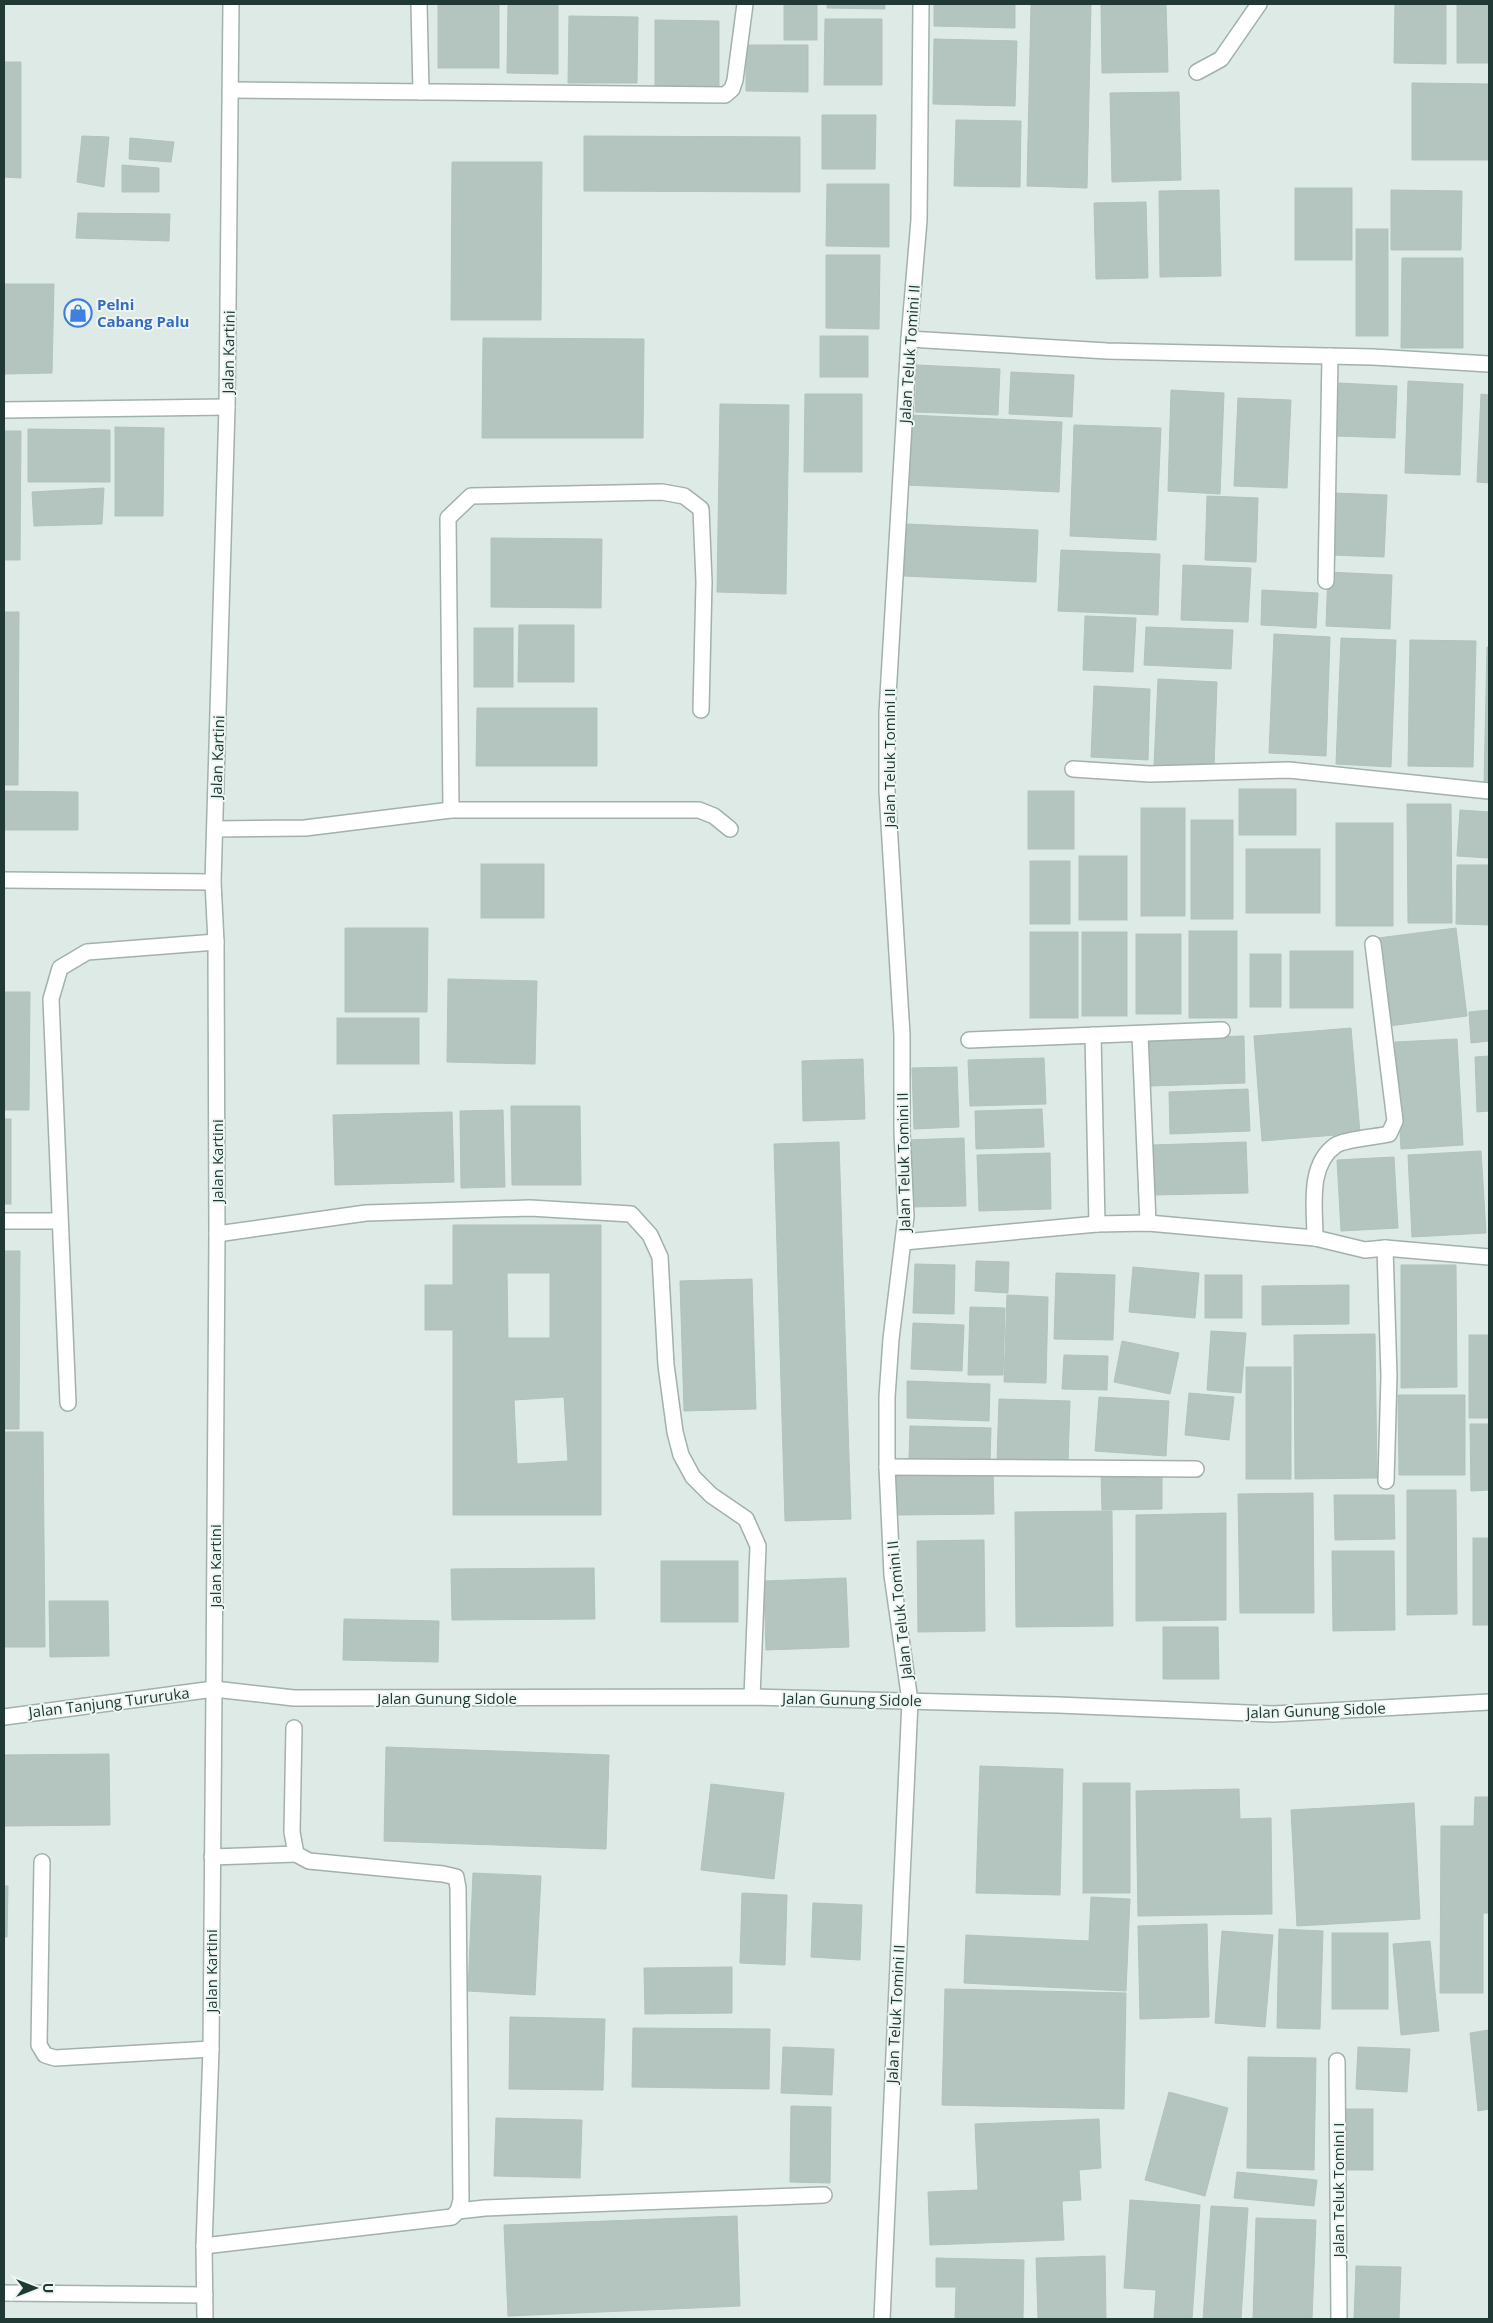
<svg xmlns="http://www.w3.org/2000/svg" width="1493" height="2323" viewBox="0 0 1493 2323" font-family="'Open Sans',sans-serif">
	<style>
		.building { fill: #b4c4bf; stroke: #b1c3be; fill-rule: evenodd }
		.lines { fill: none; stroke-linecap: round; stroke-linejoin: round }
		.service-casing { stroke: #a1b1ad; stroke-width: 18 }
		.minor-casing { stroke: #a1b1ad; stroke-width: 18 }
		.service { stroke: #fff; stroke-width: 15 }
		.minor { stroke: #fff; stroke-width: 15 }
		.labels { text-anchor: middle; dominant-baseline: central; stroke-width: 4; stroke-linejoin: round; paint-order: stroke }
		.shop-label { font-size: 15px; font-weight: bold; fill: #366cbe; stroke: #eef6f3; text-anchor: start }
		.street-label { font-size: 15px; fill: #203935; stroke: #eef6f3 }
	</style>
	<rect width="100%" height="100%" fill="#deeae6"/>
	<g class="building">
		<rect x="438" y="4" width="61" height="64"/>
		<path d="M508,4H558V74L507,73Z"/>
		<rect x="784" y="4" width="33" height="36"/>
		<path d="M827,4H885V9L827,8Z"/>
		<path d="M934,4H1015V28L934,26Z"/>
		<path d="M1031,4H1091L1087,188L1027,186Z"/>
		<path d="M1166,4L1168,72L1102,73L1101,5Z"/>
		<path d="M1395,4H1446V64L1394,63Z"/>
		<rect x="1457" y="4" width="32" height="59"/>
		<path d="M569,16L638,17L637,83H568Z"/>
		<path d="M825,19H882V85H824Z"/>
		<path d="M655,20L719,21V90H655Z"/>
		<path d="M934,39L1017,41L1015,106L933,104Z"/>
		<path d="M746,45H808V92L746,91Z"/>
		<path d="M4,62H21V178L4,177Z"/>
		<path d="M1412,83L1489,84V160H1412Z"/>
		<path d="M1179,92L1181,180L1112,182L1110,93Z"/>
		<path d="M822,115H876L875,169H822Z"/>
		<path d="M956,120L1021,121L1020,187L954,186Z"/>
		<path d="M82,136L109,137L104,187L77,182Z"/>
		<path d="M584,136L800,137V192L584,191Z"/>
		<path d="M130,138L174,142L171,162L129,159Z"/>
		<path d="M452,162H542L541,320H451Z"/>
		<path d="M122,165L159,168V192H122Z"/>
		<path d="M827,184H889V247L826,246Z"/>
		<rect x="1295" y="188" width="57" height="72"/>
		<path d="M1219,190L1221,276L1160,277L1159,191Z"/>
		<path d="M1391,190L1462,191L1461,250H1391Z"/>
		<path d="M1146,202L1148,278L1096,279L1094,203Z"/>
		<path d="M78,213L170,214L169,241L76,238Z"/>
		<rect x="1356" y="229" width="32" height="107"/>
		<path d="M826,255H880L879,329L826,328Z"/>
		<path d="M1402,258H1463V348H1401Z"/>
		<path d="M4,284H54L52,373L4,374Z"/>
		<rect x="820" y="336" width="48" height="41"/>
		<path d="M483,338L644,339L643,438H482Z"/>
		<path d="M917,365L1000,369L998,415L915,412Z"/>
		<path d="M1011,372L1074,375L1072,417L1009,414Z"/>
		<path d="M1408,381L1463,384L1460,475L1405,473Z"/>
		<path d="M1339,383L1397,386L1395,438L1336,436Z"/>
		<path d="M1171,390L1224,393L1220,494L1168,491Z"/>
		<path d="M805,394H862V472H804Z"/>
		<path d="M1481,394L1489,395V483L1477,482Z"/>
		<path d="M1238,398L1291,400L1287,488L1234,486Z"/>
		<path d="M720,404L789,405L786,594L717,592Z"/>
		<path d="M909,415L1062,422L1059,492L906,485Z"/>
		<path d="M1074,425L1161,428L1156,540L1070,536Z"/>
		<path d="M115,427L164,428L163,516H115Z"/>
		<path d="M28,429L110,430V482H28Z"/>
		<path d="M4,431H21L20,560H4Z"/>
		<path d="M104,488L102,524L34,526L32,492Z"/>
		<path d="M1334,493L1387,495L1384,557L1332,555Z"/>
		<path d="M1207,496L1258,498L1256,562L1205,560Z"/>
		<path d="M907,524L1038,530L1036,582L904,576Z"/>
		<path d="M491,538L602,539L601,608L491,607Z"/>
		<path d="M1061,550L1160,554L1158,615L1058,611Z"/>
		<path d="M1183,565L1251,568L1248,622L1181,620Z"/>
		<path d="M1328,572L1392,575L1390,629L1326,626Z"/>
		<path d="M1262,590L1318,593L1316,628L1261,625Z"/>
		<path d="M4,612H19L18,785H4Z"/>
		<path d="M1085,616L1136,618L1133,672L1083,670Z"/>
		<path d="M519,625H574V682H518Z"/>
		<path d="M1146,627L1233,630L1231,669L1144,665Z"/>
		<rect x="474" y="628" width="39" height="59"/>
		<path d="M1274,634L1330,637L1326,756L1269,753Z"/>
		<path d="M1341,638L1396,640L1391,767L1336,764Z"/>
		<path d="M1410,640L1476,641L1473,767L1408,766Z"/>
		<path d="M1487,647H1489V786H1484Z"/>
		<path d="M1158,679L1217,682L1214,768L1154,766Z"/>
		<path d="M1094,686L1150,689L1148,760L1091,757Z"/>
		<path d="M477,708H597V766H476Z"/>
		<rect x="1239" y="789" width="57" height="46"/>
		<path d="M4,791L78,792V830H4Z"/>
		<rect x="1028" y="791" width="46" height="58"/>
		<path d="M1407,804H1451L1452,923H1408Z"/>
		<rect x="1141" y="808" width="44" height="108"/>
		<path d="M1460,810L1489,812V858L1457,856Z"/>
		<rect x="1191" y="820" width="42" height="99"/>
		<rect x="1336" y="823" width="57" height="103"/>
		<rect x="1246" y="849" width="74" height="64"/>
		<rect x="1079" y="856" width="48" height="64"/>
		<rect x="1030" y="861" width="40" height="63"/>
		<rect x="481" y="864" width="63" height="54"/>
		<path d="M1457,865H1489V925L1456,924Z"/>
		<path d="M345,928H428L427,1012H345Z"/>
		<path d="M1456,928L1467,1016L1389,1026L1378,938Z"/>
		<rect x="1189" y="931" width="48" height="87"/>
		<rect x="1030" y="932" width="48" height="86"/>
		<rect x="1082" y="932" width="45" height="84"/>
		<rect x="1136" y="934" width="45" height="80"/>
		<rect x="1290" y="951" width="63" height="57"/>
		<rect x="1250" y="954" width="31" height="53"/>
		<path d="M448,979L537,981L535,1064L447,1062Z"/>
		<path d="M4,992H30L29,1110H4Z"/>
		<path d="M1489,1010V1041L1471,1043L1469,1012Z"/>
		<rect x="337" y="1018" width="82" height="46"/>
		<path d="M1351,1028L1360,1133L1262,1141L1254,1036Z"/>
		<path d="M1244,1036L1245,1083L1150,1086L1148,1039Z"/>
		<path d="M1457,1039L1463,1145L1401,1149L1395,1042Z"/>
		<path d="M1489,1056V1111L1477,1112L1475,1057Z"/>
		<path d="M1044,1058L1046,1104L970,1106L968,1060Z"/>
		<path d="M863,1059L865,1119L803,1121L802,1061Z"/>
		<path d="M957,1067L959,1127L914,1129L912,1068Z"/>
		<path d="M1248,1089L1250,1131L1170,1134L1169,1092Z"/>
		<path d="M511,1106H580L581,1185H512Z"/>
		<path d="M1042,1109L1044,1147L976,1149L975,1111Z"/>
		<path d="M503,1110L505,1187L461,1188L460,1111Z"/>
		<path d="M452,1112L454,1182L335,1185L333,1115Z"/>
		<rect x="4" y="1119" width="7" height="85"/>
		<path d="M964,1138L966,1206L908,1207L906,1140Z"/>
		<path d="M839,1142L851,1519L785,1521L774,1144Z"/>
		<path d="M1246,1142L1248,1193L1154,1195L1152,1145Z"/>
		<path d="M1481,1151L1486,1233L1412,1237L1408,1155Z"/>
		<path d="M1050,1153L1051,1209L979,1211L977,1155Z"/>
		<path d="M1394,1157L1398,1228L1341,1231L1337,1160Z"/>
		<path d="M453,1225H601V1515H453V1330H425V1285H453ZM507,1273H550V1338H508ZM564,1397L568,1461L517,1464L514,1400Z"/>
		<path d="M4,1251H20L19,1429H4Z"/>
		<path d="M976,1261L1009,1262L1008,1293L975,1291Z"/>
		<path d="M915,1264L955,1265L954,1314L913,1313Z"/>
		<path d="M1401,1265H1456L1457,1387L1401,1388Z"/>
		<path d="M1133,1267L1199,1273L1195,1318L1129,1312Z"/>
		<path d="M1056,1273L1115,1275L1113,1340L1054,1339Z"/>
		<rect x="1205" y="1275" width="37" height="43"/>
		<path d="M752,1279L756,1409L684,1411L680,1281Z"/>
		<path d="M1349,1285V1324L1262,1325V1286Z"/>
		<path d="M1007,1295L1048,1297L1046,1383L1004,1382Z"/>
		<path d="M970,1307L1005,1308L1003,1375H968Z"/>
		<path d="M913,1323L964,1325L962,1371L911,1369Z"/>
		<path d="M1211,1331L1246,1333L1241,1393L1207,1390Z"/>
		<path d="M1375,1334L1377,1478L1295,1479L1294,1335Z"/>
		<rect x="1469" y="1335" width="20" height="83"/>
		<path d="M1122,1341L1179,1353L1170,1394L1114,1382Z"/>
		<path d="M1064,1355L1108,1356L1107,1390L1062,1389Z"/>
		<rect x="1246" y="1367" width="45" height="112"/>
		<path d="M907,1381L990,1384L989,1421L907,1418Z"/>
		<path d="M1189,1393L1234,1397L1229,1440L1185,1435Z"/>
		<path d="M1398,1395H1465V1475H1399Z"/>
		<path d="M1099,1397L1169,1401L1166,1456L1095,1451Z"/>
		<path d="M999,1399L1070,1401L1068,1463L997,1461Z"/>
		<path d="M1470,1424H1489V1490L1471,1491Z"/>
		<path d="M910,1426L991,1428L990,1462L909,1459Z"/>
		<path d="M4,1432H43L45,1647H4Z"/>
		<path d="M993,1469L994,1514L897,1515L896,1470Z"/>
		<path d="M1101,1473H1162V1509L1102,1510Z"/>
		<path d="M1407,1490H1456L1457,1614L1407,1615Z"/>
		<path d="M1313,1493L1314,1613H1240L1238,1494Z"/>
		<path d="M1334,1495H1394L1395,1539L1335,1540Z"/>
		<path d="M1112,1511L1113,1626L1016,1627L1015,1512Z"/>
		<path d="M1226,1513V1620L1136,1621V1515Z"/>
		<rect x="1473" y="1538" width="16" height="87"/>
		<path d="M984,1540L985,1631L918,1632L917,1541Z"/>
		<path d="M1332,1551H1394L1395,1630L1333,1631Z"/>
		<rect x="661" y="1561" width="77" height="61"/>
		<path d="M594,1568L595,1619L452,1620L451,1569Z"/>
		<path d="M846,1578L849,1647L766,1650L764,1581Z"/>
		<path d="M49,1601H108L109,1656L50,1657Z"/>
		<path d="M344,1619L439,1621L438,1662L343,1660Z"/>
		<path d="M1163,1627H1218L1219,1679H1163Z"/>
		<path d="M386,1747L609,1755L606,1849L384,1841Z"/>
		<path d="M109,1754L110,1825L4,1826V1755Z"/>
		<path d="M980,1766L1063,1769L1060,1895L976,1893Z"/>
		<rect x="1083" y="1783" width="47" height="110"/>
		<path d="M711,1784L784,1793L774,1879L701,1870Z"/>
		<path d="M1239,1789L1240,1819L1271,1818L1272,1914L1138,1916L1136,1791Z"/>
		<path d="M1475,1797H1489V1913H1483V1993H1440L1441,1826H1474Z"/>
		<path d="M1414,1803L1420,1919L1297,1926L1291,1810Z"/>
		<path d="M473,1873L541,1876L535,1995L468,1991Z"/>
		<path d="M4,1886H8L7,1937H4Z"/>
		<path d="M742,1893L787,1895L785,1965L740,1963Z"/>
		<path d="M1091,1897L1130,1899L1126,1991L964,1983L966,1935L1089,1941Z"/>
		<path d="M813,1903L862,1905L860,1960L811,1957Z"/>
		<path d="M1207,1924L1209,2017L1140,2019L1138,1926Z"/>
		<path d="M1279,1929L1323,1931L1320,2029L1277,2028Z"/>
		<path d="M1222,1931L1273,1935L1265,2027L1215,2023Z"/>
		<rect x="1332" y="1933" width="56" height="76"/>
		<path d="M1430,1941L1439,2031L1401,2035L1393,1944Z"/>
		<path d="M732,1967V2013L645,2014L644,1968Z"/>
		<path d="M945,1989L1126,1993L1124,2109L942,2105Z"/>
		<path d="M510,2017L605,2019L603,2090L509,2089Z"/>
		<path d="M633,2028L770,2029L769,2089L632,2087Z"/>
		<path d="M1489,2030V2109L1478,2111L1470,2033Z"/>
		<path d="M783,2047L834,2049L832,2095L781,2093Z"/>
		<path d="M1358,2047L1410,2049L1407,2092L1356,2089Z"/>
		<path d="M1248,2057L1316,2058L1314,2170L1247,2168Z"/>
		<path d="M1169,2092L1228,2108L1205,2196L1145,2180Z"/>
		<path d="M791,2106L831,2107L830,2183L790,2182Z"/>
		<rect x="1346" y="2109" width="27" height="61"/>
		<path d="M496,2118L582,2120L580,2178L494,2176Z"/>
		<path d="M1099,2119L1101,2168L1079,2170L1081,2200L1062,2201L1064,2240L930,2245L928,2192L978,2190L975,2124Z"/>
		<path d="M1237,2172L1317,2180L1314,2206L1234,2198Z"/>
		<path d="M1130,2200L1200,2205L1192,2319H1154L1156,2290L1124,2288Z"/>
		<path d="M1211,2206L1248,2208L1241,2319H1203Z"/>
		<path d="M737,2216L740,2306L508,2316L504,2225Z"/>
		<path d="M1256,2218L1316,2220L1312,2319H1253Z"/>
		<path d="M1105,2256L1106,2319H1038L1036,2258Z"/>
		<path d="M936,2258L1024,2260L1023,2319H955L956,2287H936Z"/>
		<path d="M1356,2266L1401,2267L1399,2319H1354Z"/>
	</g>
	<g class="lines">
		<g class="service-casing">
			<g id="service">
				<path d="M419,4L421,92"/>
				<path d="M451,810L448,518L471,496L662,492L684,496L701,509L704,582L701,710"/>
				<path d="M215,829L305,828L451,810H699L714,816L730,829"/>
				<path d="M294,1728L292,1832L296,1854L309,1861L443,1874L456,1877L458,1888L461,2200L458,2211"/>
				<path d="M212,1857L296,1854"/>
				<path d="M42,1862L39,2045L45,2055L55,2058L211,2049"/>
				<path d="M204,2246L452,2217L458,2211L485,2208L824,2195"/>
				<path d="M4,2293L205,2295"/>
			</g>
		</g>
		<g class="minor-casing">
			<g id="minor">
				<path d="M1197,72L1221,59L1259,4"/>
				<path d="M231,90L725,95L732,89L735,80L745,4"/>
				<path d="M909,339L1107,351L1373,357L1489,364"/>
				<path d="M4,410L227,407"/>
				<path d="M1326,581L1330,356"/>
				<path d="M1073,769L1150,774L1289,770L1489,791"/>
				<path d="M4,880L213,882"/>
				<path d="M1140,1034L1148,1223"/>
				<path d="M1093,1035L1097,1224"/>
				<path d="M969,1040L1222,1030"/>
				<path d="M4,1221H60"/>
				<path d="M217,1234L366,1213L530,1208L631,1214L650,1235L660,1257L666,1365L675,1432L681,1455L693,1477L711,1495L746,1519L758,1546L752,1697"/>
				<path d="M1315,1238C1315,1208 1307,1165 1336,1145C1346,1139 1376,1137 1389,1134L1395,1121L1373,944"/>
				<path d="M904,1242L1097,1224L1148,1223L1315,1238L1365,1250L1385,1248L1489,1257"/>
				<path d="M1385,1248L1389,1376L1386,1481"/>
				<path d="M68,1403L51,999L60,968L87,952L216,942"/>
				<path d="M887,1467L1196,1469"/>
				<path d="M4,1717L214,1689L294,1698L752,1697L1058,1705L1274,1714L1489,1702"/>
				<path d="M1337,2061L1339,2319"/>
				<path d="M205,2319L204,2246L211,2049L214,1689L217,1234L216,942L213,882L227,407L231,4"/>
				<path d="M882,2319L910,1701L892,1575L887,1467V1397L891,1339L906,1216L902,1132V1035L887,791V713L909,339L919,220L921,4"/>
			</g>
		</g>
		<use href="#service" class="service"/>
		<use href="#minor" class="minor"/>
	</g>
	<defs>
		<g id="shop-ring" transform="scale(1.4375)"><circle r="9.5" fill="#eef6f3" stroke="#3f7fe0" stroke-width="1.5"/><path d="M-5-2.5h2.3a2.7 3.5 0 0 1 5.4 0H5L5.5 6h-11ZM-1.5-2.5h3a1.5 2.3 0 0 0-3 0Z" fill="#3f7fe0"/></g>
	</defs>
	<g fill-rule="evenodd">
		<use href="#shop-ring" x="78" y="313"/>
	</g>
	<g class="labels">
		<g class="shop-label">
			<text x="97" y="304">Pelni<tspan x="97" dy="17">Cabang Palu</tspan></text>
		</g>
		<g class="street-label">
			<text transform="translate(228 352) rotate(-89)">Jalan Kartini</text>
			<text transform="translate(909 354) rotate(-86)">Jalan Teluk Tomini II</text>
			<text transform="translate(217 757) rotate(-88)">Jalan Kartini</text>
			<text transform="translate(889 758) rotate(-90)">Jalan Teluk Tomini II</text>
			<text transform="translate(217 1161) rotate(-90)">Jalan Kartini</text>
			<text transform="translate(903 1162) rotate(-91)">Jalan Teluk Tomini II</text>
			<text transform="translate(215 1566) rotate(-90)">Jalan Kartini</text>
			<text transform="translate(899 1610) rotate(-96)">Jalan Teluk Tomini II</text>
			<text x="447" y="1698">Jalan Gunung Sidole</text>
			<text transform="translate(852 1699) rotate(1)">Jalan Gunung Sidole</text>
			<text transform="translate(109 1702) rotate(-7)">Jalan Tanjung Tururuka</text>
			<text transform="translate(1316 1710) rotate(-2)">Jalan Gunung Sidole</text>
			<text transform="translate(211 1971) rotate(-90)">Jalan Kartini</text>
			<text transform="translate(895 2014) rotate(-87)">Jalan Teluk Tomini II</text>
			<text transform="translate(1338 2190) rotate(-90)">Jalan Teluk Tomini I</text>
		</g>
	</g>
	<rect width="1493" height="2323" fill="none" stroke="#203935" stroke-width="10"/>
	<g transform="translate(35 2288) rotate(90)" stroke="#eef6f3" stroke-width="4" paint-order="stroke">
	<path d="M0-4L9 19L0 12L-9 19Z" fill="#203935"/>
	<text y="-8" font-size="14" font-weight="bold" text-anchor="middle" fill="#203935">U</text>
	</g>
</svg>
